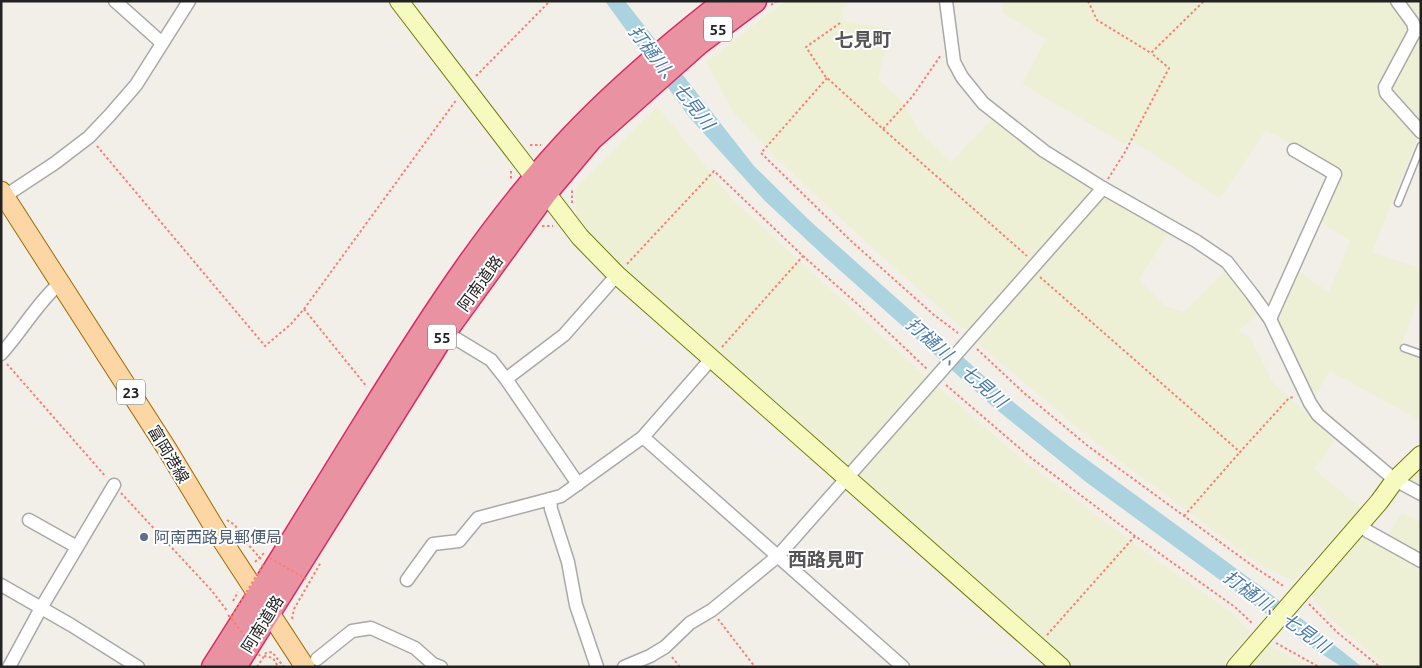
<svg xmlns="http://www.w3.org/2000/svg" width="1422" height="668" viewBox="0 0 1422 668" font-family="Ubuntu,'Noto Sans JP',sans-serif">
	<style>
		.farmland { fill: #eef0d5 }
		.water { fill: #aad3df }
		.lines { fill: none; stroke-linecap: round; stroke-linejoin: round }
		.lane-casing { stroke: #a9a9a9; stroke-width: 9 }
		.street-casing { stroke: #a9a9a9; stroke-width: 15 }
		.secondary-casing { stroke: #707d05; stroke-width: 20 }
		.primary-casing { stroke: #a06b00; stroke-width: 21 }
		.highway-casing { stroke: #dc2a67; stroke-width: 25 }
		.path { stroke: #fa8072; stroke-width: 2; stroke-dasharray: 2.5 2.5; stroke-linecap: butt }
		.lane { stroke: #fff; stroke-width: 6 }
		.street { stroke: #fff; stroke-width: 12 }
		.secondary { stroke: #f7fabf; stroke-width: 18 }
		.primary { stroke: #fcd6a4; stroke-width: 19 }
		.highway { stroke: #e892a2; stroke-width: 22 }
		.path-bridge { stroke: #fa8072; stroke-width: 2; stroke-dasharray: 2.5 2.5; stroke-linecap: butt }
		.service-dot { fill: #5c6f8a; stroke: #fff; stroke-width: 2 }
		.labels { text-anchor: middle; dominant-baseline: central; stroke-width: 4; stroke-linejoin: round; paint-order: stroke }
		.shield { fill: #fff; stroke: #646464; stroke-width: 1 }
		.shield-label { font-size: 15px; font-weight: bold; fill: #222 }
		.street-label { font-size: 16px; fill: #222; stroke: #fff }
		.service-label { font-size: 16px; fill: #4e5e75; stroke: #fff; text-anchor: start }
		.water-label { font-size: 18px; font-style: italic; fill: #4a7aab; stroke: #fff }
		.quarter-label { font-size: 19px; font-weight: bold; fill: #555; stroke: #fff }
	</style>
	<rect width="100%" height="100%" fill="#f2efe9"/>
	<g class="farmland">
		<path d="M787,1H845L842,21L891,29L878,79L901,100L920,132L951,162L992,119L1036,151L1170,231L1139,280L1165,306L1184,312L1225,270L1259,313L1238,331L1250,337L1274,384L1336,440L1314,469L1361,508L1294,581L1262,566L1092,440L1001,363L869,245L775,157L733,112L706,62L769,13Z"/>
		<path d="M1004,1H1391L1406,23L1409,31L1378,85V91L1418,137L1372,253L1421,268V295L1399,351L1421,359V421L1330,371L1315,396L1276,323L1275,316L1297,270L1329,292L1350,241L1320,222L1340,173L1266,130L1220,199L1131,140L1124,144L1022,84L1046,39L1002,13Z"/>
		<path d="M1402,1H1421V25H1420Z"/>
		<path d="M1421,34V125L1389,88L1416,36Z"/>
		<path d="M657,106L732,199L927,378L853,466L845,468L616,264L576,216V188Z"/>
		<path d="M936,385L1023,460L1162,564L1231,612L1250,633L1221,667H1070L858,481L857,473Z"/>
		<path d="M1421,465V489L1407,482L1406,479Z"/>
		<path d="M1402,512L1421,523V667H1386L1330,618L1309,593L1361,533L1382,545Z"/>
		<path d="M1266,644L1310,667H1246Z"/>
	</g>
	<path class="water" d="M605,1H625L754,166L809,220L1012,401L1070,447L1267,591L1362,667H1342L1317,651L1086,482L991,405L825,257L765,201L690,118Z"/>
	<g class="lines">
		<g class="lane-casing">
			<g id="lane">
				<path d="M1398,203L1421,146"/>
				<path d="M1404,348L1421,354"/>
			</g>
		</g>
		<g class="street-casing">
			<g id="street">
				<path d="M115,1L162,43"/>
				<path d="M946,1L954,62L962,77L983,103L1044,151L1103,188L1196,241L1227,262L1252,294L1270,319L1310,403L1318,415L1395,480L1421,494"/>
				<path d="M1397,1L1413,23L1415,31"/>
				<path d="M1421,30L1415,31L1385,87L1386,93L1421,132"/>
				<path d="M5,196L55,163L89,137L109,116L136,85L189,1"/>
				<path d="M1270,319L1335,174L1294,150"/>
				<path d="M445,332L491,360L506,379L578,484"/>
				<path d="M1,354C22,331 37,303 60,283"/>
				<path d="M506,379L564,335L617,275"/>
				<path d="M643,437L903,667"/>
				<path d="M29,520L77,547"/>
				<path d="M1359,525L1369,532L1421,561"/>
				<path d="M407,580L433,544L459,541L478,518L550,499"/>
				<path d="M1,585L71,625L138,667"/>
				<path d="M317,659L352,631L371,628L415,648L433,664L441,667"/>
				<path d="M9,667L41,608L114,485"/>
				<path d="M597,667L576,605L568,562L551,509L550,499L561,496L643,437L712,358"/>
				<path d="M624,667L650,656L665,647L690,623L712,610L778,556L1103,188"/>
			</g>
		</g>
		<g class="secondary-casing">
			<g id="secondary">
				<path d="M399,1L580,237L617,275L1061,667"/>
				<path d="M1236,667L1379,502L1395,480L1421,455"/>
			</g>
		</g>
		<g class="primary-casing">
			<path id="primary" d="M1,191L167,449L220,537L305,667"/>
		</g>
		<g class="highway-casing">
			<g id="highway">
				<path d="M213,667C265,586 315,503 366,421C430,318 496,214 581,127C626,81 675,40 725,1"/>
				<path d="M235,667L445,332L545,194L591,139L699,43L755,1"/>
			</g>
		</g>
		<g class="path">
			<path d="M1088,1L1097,20L1151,53L1204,1"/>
			<path d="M771,5L777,1"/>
			<path d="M840,23L806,47L825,76L883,129L912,97L941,55"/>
			<path d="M476,76L550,1"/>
			<path d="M827,78L761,153L850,240L934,315L958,333"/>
			<path d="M883,129L1027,256"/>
			<path d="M530,145H541"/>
			<path d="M97,146L265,346L291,324L304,309L457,99"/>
			<path d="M511,171V181"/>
			<path d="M1108,179L1125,152L1169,68L1151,53"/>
			<path d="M572,203V188"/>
			<path d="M542,226H553"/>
			<path d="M627,264L714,171L803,256L870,315L927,369"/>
			<path d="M1040,277L1240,452L1289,398L1294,397"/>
			<path d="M304,309L367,387"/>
			<path d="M722,347L803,256"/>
			<path d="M977,349L1024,393L1088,446L1257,569L1285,587"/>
			<path d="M7,364L106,477"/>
			<path d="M946,385L1030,457L1135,536L1235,607L1253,624"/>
			<path d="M121,493L212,591L228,612"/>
			<path d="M1184,516L1240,452"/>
			<path d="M227,520L235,525L243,539L261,559"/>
			<path d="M255,562L264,553"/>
			<path d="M233,601L238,592"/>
			<path d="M1309,604L1338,633L1380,667"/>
			<path d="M292,619L294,609L321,562"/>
			<path d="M718,619L755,667"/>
			<path d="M1047,635L1135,536"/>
			<path d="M1276,643L1319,667"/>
			<path d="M264,656L273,658L278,667"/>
			<path d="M672,657L680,667"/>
			<path d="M257,667L266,653L272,652L284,667"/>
		</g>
		<use href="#lane" class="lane"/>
		<use href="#street" class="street"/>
		<use href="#secondary" class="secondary"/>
		<use href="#primary" class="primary"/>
		<use href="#highway" class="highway"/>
		<g class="path-bridge">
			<path d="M270,558L306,579"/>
			<path d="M228,615L231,618L260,656"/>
			<path d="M231,618L264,563"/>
		</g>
	</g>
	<circle class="service-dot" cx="144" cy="537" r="5"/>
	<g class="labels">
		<g class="shield">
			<rect x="704" y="16.5" width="28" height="25" rx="4"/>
			<rect x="428" y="324.5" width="28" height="25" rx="4"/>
			<rect x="117" y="379.5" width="28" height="25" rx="4"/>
		</g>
		<g class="shield-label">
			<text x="718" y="29">55</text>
			<text x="442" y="337">55</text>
			<text x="131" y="392">23</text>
		</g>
		<g class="street-label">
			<text transform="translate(480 283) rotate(-54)">阿南道路</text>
			<text transform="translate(169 454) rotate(59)">富岡港線</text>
			<text transform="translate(262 624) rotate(-58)">阿南道路</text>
		</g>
		<g class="service-label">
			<text x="154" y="537">阿南西路見郵便局</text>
		</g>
		<g class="water-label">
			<text transform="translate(672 77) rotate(52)">打樋川、七見川</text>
			<text transform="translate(957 362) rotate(41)">打樋川、七見川</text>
			<text transform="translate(1277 611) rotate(36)">打樋川、七見川</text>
		</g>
		<g class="quarter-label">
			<text x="863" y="39">七見町</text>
			<text x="826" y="559">西路見町</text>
		</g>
	</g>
	<rect width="1422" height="668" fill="none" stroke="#222222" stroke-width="5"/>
</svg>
